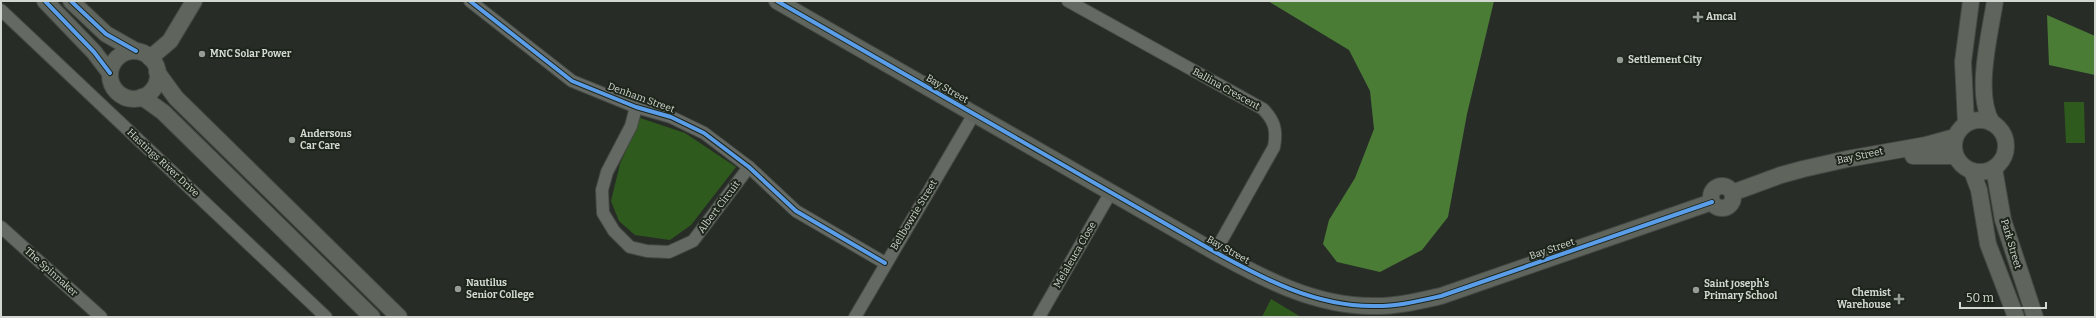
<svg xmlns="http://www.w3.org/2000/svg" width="2096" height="318" viewBox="0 0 2096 318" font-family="Bitter,serif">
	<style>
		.green { fill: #2f5a1d }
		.water { fill: #4a7c36 }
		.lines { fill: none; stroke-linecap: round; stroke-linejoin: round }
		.street-casing { stroke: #434842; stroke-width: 14 }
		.secondary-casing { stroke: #434842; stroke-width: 18 }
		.street { stroke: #656964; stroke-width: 12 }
		.secondary { stroke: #5f655d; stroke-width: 16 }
		.cycleway-casing { stroke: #1d251b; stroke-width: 6 }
		.cycleway { stroke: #5a9eea; stroke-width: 4 }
		.poi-dot { fill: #969c96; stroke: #1d251b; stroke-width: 1.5 }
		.labels { text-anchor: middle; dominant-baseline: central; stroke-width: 4; stroke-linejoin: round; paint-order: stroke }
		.poi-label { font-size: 10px; font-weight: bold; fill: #d2d8d1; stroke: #1d251b; text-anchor: start }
		.street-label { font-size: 10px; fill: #d2d8d1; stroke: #1d251b }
	</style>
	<rect width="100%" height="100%" fill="#282c27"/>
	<g class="green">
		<path d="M2064,102H2084L2085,143H2066Z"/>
		<path d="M640,118L685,133L736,167L691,225L670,240L635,235L619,221L611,201L620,164Z"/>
		<path d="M1271,299L1301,317H1262Z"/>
	</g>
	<g class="water">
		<path d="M1268,1H1494L1467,114L1448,217L1422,250L1380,272L1337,262L1323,244L1329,220L1355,178L1374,129L1370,91L1349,50Z"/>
		<path d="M2047,15L2095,36V75L2049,65Z"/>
	</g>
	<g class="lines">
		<g class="street-casing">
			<g id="street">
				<path d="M470,1L572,81L636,107L671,117L704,133L749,167L796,211L885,263"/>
				<path d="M1068,1L1263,109C1275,121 1277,131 1274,147L1215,252"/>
				<path d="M1,10L326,317"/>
				<path d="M636,107L631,126L607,172L602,190L603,213L614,231L630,247L647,251L669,252L693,241L749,167"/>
				<path d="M1,227L101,317"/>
				<path d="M855,317L974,114"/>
				<path d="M1039,317L1111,192"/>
			</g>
		</g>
		<g class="secondary-casing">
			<g id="secondary">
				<path d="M45,1L94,52L110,73"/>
				<path d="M71,1L106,34L136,51"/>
				<path d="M777,1L1215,252C1264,279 1315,306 1372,306C1395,307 1419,301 1441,296L1712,202"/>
				<circle cx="134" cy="75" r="24"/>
				<path d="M150,58L170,41L194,1"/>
				<path d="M157,72L176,98L399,317"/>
				<path d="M142,97L163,112L372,317"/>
				<circle cx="1980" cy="146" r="26"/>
				<path d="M1966,123L1963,62L1971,1"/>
				<path d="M1992,123C1974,94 1990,34 1995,1"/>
				<path d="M1913,156H1955"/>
				<path d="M1994,168L2003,220L2035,317"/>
				<path d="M1972,171L1979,190L1988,244L2016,317"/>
				<circle cx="1722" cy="197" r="11"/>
				<path d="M1732,193L1781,175L1803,169L1847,159L1926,145L1955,137"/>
			</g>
		</g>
		<use href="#street" class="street"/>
		<use href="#secondary" class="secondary"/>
		<g class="cycleway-casing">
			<g id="cycleway">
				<path d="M45,1L94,52L110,73"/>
				<path d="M71,1L106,34L136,51"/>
				<path d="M470,1L572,81L636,107L671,117L704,133L749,167L796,211L885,263"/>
				<path d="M777,1L1215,252C1264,279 1315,306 1372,306C1395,307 1419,301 1441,296L1712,202"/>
			</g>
		</g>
		<use href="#cycleway" class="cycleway"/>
	</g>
	<g class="poi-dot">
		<path d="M1696 11h4v4h4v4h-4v4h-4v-4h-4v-4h4z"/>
		<circle cx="202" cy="54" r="4"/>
		<circle cx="1620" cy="60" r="4"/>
		<circle cx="292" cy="140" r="4"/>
		<circle cx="458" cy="289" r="4"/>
		<circle cx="1696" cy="290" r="4"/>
		<path d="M1897 293h4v4h4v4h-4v4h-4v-4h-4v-4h4z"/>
	</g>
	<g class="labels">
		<g class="poi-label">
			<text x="1706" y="17">Amcal</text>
			<text x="210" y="54">MNC Solar Power</text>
			<text x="1628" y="60">Settlement City</text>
			<text x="300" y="134">Andersons<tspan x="300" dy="12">Car Care</tspan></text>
			<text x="466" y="283">Nautilus<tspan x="466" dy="12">Senior College</tspan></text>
			<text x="1704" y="284">Saint Joseph's<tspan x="1704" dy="12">Primary School</tspan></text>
			<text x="1891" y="293" text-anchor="end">Chemist<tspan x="1891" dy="12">Warehouse</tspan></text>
		</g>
		<g class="street-label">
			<text transform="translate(947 89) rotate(30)">Bay Street</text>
			<text transform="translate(1226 89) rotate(29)">Ballina Crescent</text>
			<text transform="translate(641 98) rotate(20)">Denham Street</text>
			<text transform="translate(1860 156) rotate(-12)">Bay Street</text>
			<text transform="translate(163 163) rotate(43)">Hastings River Drive</text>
			<text transform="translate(719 207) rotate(-53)">Albert Circuit</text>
			<text transform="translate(914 215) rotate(-59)">Bellbowrie Street</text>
			<text transform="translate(2011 244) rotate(74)">Park Street</text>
			<text transform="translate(1552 249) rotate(-19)">Bay Street</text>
			<text transform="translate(1228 250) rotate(29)">Bay Street</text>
			<text transform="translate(1075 255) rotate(-60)">Melaleuca Close</text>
			<text transform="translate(51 272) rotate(42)">The Spinnaker</text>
		</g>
	</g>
	<rect width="2096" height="318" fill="none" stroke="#d2d8d1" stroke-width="4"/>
	<path d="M1960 302v6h86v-6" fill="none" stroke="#d2d8d1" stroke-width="2"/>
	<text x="1966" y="302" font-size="12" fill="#d2d8d1" stroke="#1d251b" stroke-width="3" paint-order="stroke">50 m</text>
</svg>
